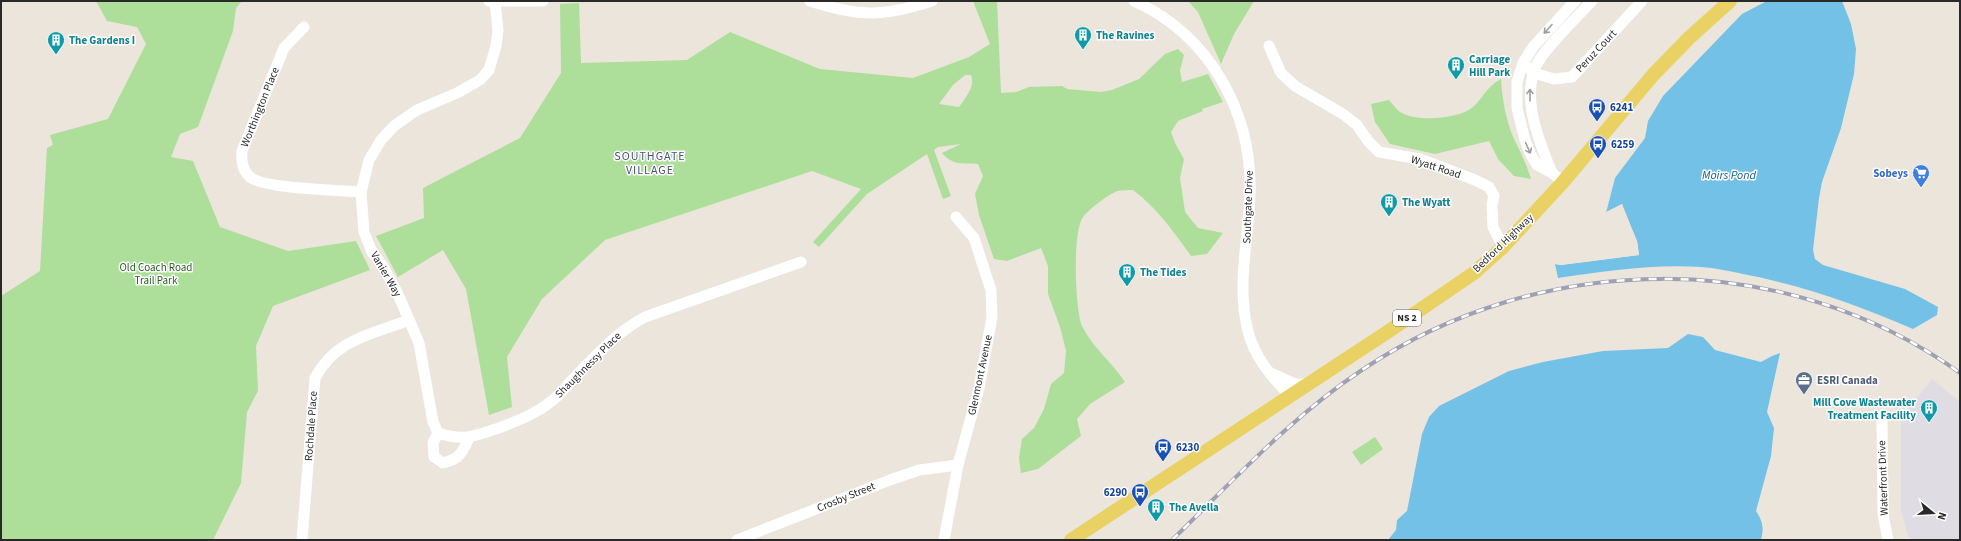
<svg xmlns="http://www.w3.org/2000/svg" width="1961" height="541" viewBox="0 0 1961 541" font-family="'Source Sans 3',sans-serif">
	<style>
		.industrial { fill: #dfdce3 }
		.green { fill: #addf9b; fill-rule: evenodd }
		.water { fill: #74c1e7 }
		.pier { fill: #ebe5dc }
		.lines { fill: none; stroke-linecap: round; stroke-linejoin: round }
		.minor { stroke: #fff; stroke-width: 11 }
		.major { stroke: #e9d263; stroke-width: 14 }
		.rail-casing { stroke: #9fa0b3; stroke-width: 4 }
		.rail { stroke: #fff; stroke-width: 2.5; stroke-dasharray: 8; stroke-linecap: butt }
		.oneway { stroke: #9f9f9f }
		.labels { text-anchor: middle; dominant-baseline: central; stroke-width: 3; stroke-linejoin: round; paint-order: stroke }
		.shield { fill: #fff; stroke: #696969; stroke-width: 1 }
		.shield-label { font-size: 10px; font-weight: bold; fill: #292929 }
		.culture-label { font-size: 11px; font-weight: bold; fill: #0d838f; stroke: #fff; text-anchor: start }
		.street-label { font-size: 11px; fill: #292929; stroke: #fff }
		.transit-label { font-size: 11px; font-weight: bold; fill: #164399; stroke: #fff; text-anchor: start }
		.shop-label { font-size: 11px; font-weight: bold; fill: #366cbe; stroke: #fff; text-anchor: end }
		.park-label { font-size: 11px; fill: #27621e; stroke: #fff }
		.service-label { font-size: 11px; font-weight: bold; fill: #4e5e75; stroke: #fff; text-anchor: start }
		.neighbourhood-label { font-size: 12px; letter-spacing: 1px; fill: #4c5177; stroke: #fff }
		.water-label { font-size: 12px; font-style: italic; fill: #155e92; stroke: #fff }
	</style>
	<rect width="100%" height="100%" fill="#ebe5dc"/>
	<path class="industrial" d="M1932,379L1960,402V540H1912L1908,535L1901,511V418Z"/>
	<g class="green">
		<path d="M96,1H242L236,8L233,31L198,127L180,134L171,157L193,161L220,227L288,251L356,241L370,270L273,306L256,346L258,391L247,412L241,483L213,540H1V296L40,271L47,148L53,145L50,135L108,119L146,44L137,27L107,21Z"/>
		<path d="M973,1H997L1001,93L1016,92L1029,87L1062,86L1067,89L1101,92L1112,90L1139,79L1165,54L1178,49L1184,55L1180,70L1182,82L1208,74L1223,102L1202,109L1203,111L1178,121L1171,132L1176,145L1184,159L1180,178L1185,212L1198,228L1223,233L1207,254L1191,256C1175,233 1156,207 1133,190C1129,190 1123,190 1118,191C1110,193 1084,212 1081,221C1073,238 1075,309 1082,326C1092,347 1112,362 1125,382L1090,404L1077,419L1081,436L1038,469L1021,473L1019,458L1022,439L1034,428L1044,409L1051,384L1064,373L1066,351L1060,327L1048,294V266L1041,248L1007,261L994,259L979,215L975,194L983,176L978,164C963,163 953,166 942,153L961,144L938,147L934,150L951,196L943,199L927,154L867,194L819,247L813,242L861,189L812,171L605,240L542,299L507,357L512,407L489,415L466,289L443,250L398,277L376,236L424,218L423,188L520,138L561,73L560,4L579,3L581,63L687,60L730,32L820,69L913,78L969,57L990,44ZM965,75H971C976,86 965,98 959,107L939,104L953,85Z"/>
		<path d="M1188,1H1254L1234,34L1221,64L1198,12Z"/>
		<path d="M1501,79C1502,98 1506,121 1514,139C1521,153 1526,163 1531,179L1514,176L1498,159L1489,141L1435,154L1390,144L1375,122L1371,104L1389,100C1393,104 1397,111 1402,113C1417,122 1460,119 1473,107C1484,97 1486,87 1501,79Z"/>
		<path d="M1375,437L1383,449L1361,465L1352,452Z"/>
	</g>
	<g class="water">
		<path d="M1767,1H1842L1851,24L1856,49L1854,74L1841,128L1822,182L1819,198L1813,250L1815,259L1823,265L1905,289L1938,307L1937,315L1913,329C1858,305 1802,285 1743,274C1729,271 1715,268 1701,267C1653,264 1605,271 1558,278L1555,264L1561,265L1639,255L1637,241L1625,214L1622,204L1606,213L1615,178L1645,138L1648,121L1663,96L1742,14Z"/>
		<path d="M1688,334L1703,337L1715,350L1761,362L1772,356L1780,353L1767,412L1774,428L1771,456L1756,511C1763,522 1764,528 1761,540H1388L1396,530L1397,520L1407,511L1422,434L1429,417L1439,406L1509,371L1543,362L1603,351L1668,348Z"/>
	</g>
	<path class="pier" d="M1622,204L1637,241L1639,255L1561,265L1555,264V262L1561,263L1637,254L1636,242L1623,215L1621,206L1607,214L1604,213Z"/>
	<g class="lines">
		<g class="minor">
			<path d="M489,1H543"/>
			<path d="M810,1C860,17 882,17 932,1"/>
			<path d="M1134,1C1209,35 1252,111 1250,192C1249,237 1236,286 1248,331C1254,357 1272,377 1290,396"/>
			<path d="M495,2L498,30L496,46L489,70L480,80L457,93L417,110L394,126L381,140L369,160L361,192L364,232L372,252L382,265L397,292L419,343L433,422L438,433C463,441 472,437 496,429C517,421 536,414 553,400C561,394 567,385 574,378C596,355 617,332 645,317L801,262"/>
			<path d="M304,27L284,48L242,151C241,161 242,170 250,177C264,189 339,190 361,192"/>
			<path d="M1269,46L1281,73L1295,86L1343,114L1357,125L1368,141L1379,152L1420,159L1475,180L1489,187L1494,196L1492,205L1493,227L1503,247"/>
			<path d="M1529,68L1534,73L1554,79L1572,77L1642,1"/>
			<path d="M1552,173C1538,139 1517,89 1542,56C1557,36 1575,19 1592,1"/>
			<path d="M1563,182L1552,173L1537,165L1530,153L1525,140L1517,108V82L1523,63L1533,47L1575,1"/>
			<path d="M1273,374L1295,384H1307"/>
			<path d="M1882,416L1883,514L1888,540"/>
			<path d="M438,433L433,443L434,457L443,463C460,459 462,453 469,438"/>
			<path d="M302,540L315,378C336,339 370,335 409,320"/>
			<path d="M737,540L890,480L919,470L958,465"/>
			<path d="M944,540L958,465L979,388L992,317L991,290L974,238L956,217"/>
		</g>
		<path class="major" d="M1071,540L1389,331L1474,273L1503,247L1563,182L1653,75L1689,38L1730,1"/>
		<g class="rail-casing">
			<path id="rail" d="M1172,540C1233,481 1291,417 1362,370C1540,250 1784,246 1960,373"/>
		</g>
		<use href="#rail" class="rail"/>
	</g>
	<defs><path id="oneway-shaft" d="M-6 0H5M1.5-3L5.5 0L1.5 3" fill="none" stroke-width="1.6" stroke-linecap="round" stroke-linejoin="round"/></defs>
	<g class="oneway">
		<use href="#oneway-shaft" transform="translate(1548 29) rotate(132)"/>
		<use href="#oneway-shaft" transform="translate(1530 95) rotate(-91)"/>
		<use href="#oneway-shaft" transform="translate(1528 148) rotate(66)"/>
	</g>
	<defs>
		<g id="building-pin" transform="scale(0.9)"><path d="M0 17L-7.5 6A9.5 9.5 0 1 1 7.5 6Z" fill="#0f9aa8" stroke="#fff"/><path d="M-4-6H4V6H1V3H-1V6H-4ZM-2.5-4.3h1.7v1.8h-1.7ZM.8-4.3h1.7v1.8H.8ZM-2.5-1h1.7V.8h-1.7ZM.8-1h1.7V.8H.8Z" fill="#fff"/></g>
		<g id="bus-pin" transform="scale(0.9)"><path d="M0 17L-7.5 6A9.5 9.5 0 1 1 7.5 6Z" fill="#1a4fb4" stroke="#fff"/><path d="M-5-6H5V4H4V6H2V4H-2V6H-4V4H-5ZM-3.5-4V0h7V-4ZM-3.5 1.2v1.5H-2V1.2ZM2 1.2v1.5H3.5V1.2Z" fill="#fff"/></g>
		<g id="supermarket-pin" transform="scale(0.9)"><path d="M0 17L-7.5 6A9.5 9.5 0 1 1 7.5 6Z" fill="#3f7fe0" stroke="#fff"/><path d="M-6-5.5h2.5l.6 2H6L4.5 2H-2.5L-4.4-4H-6ZM-1.5 3.2a1.3 1.3 0 1 0 .1 0ZM3 3.2a1.3 1.3 0 1 0 .1 0Z" fill="#fff"/></g>
		<g id="office-pin" transform="scale(0.9)"><path d="M0 17L-7.5 6A9.5 9.5 0 1 1 7.5 6Z" fill="#5c6f8a" stroke="#fff"/><path d="M-6-3h4V-5.5h4V-3h4V5H-6ZM-1-4.5V-3h2v-1.5ZM-6 0V1H6V0Z" fill="#fff"/></g>
	</defs>
	<g fill-rule="evenodd">
		<use href="#building-pin" x="1083" y="35"/>
		<use href="#building-pin" x="56" y="40"/>
		<use href="#building-pin" x="1456" y="65"/>
		<use href="#bus-pin" x="1597" y="107"/>
		<use href="#bus-pin" x="1598" y="144"/>
		<use href="#supermarket-pin" x="1921" y="173"/>
		<use href="#building-pin" x="1389" y="202"/>
		<use href="#building-pin" x="1127" y="272"/>
		<use href="#office-pin" x="1804" y="380"/>
		<use href="#building-pin" x="1929" y="408"/>
		<use href="#bus-pin" x="1163" y="447"/>
		<use href="#bus-pin" x="1140" y="492"/>
		<use href="#building-pin" x="1156" y="507"/>
	</g>
	<g class="labels">
		<rect class="shield" x="1393" y="310" width="28" height="16" rx="3"/>
		<g class="shield-label">
			<text x="1407" y="318">NS 2</text>
		</g>
		<g class="culture-label">
			<text x="1096" y="35">The Ravines</text>
			<text x="69" y="40">The Gardens I</text>
			<text x="1469" y="59">Carriage<tspan x="1469" dy="13">Hill Park</tspan></text>
			<text x="1402" y="202">The Wyatt</text>
			<text x="1140" y="272">The Tides</text>
			<text x="1916" y="402" text-anchor="end">Mill Cove Wastewater<tspan x="1916" dy="13">Treatment Facility</tspan></text>
			<text x="1169" y="507">The Avella</text>
		</g>
		<g class="street-label">
			<text transform="translate(1596 51) rotate(-47)">Peruz Court</text>
			<text transform="translate(260 107) rotate(-68)">Worthington Place</text>
			<text transform="translate(1436 167) rotate(18)">Wyatt Road</text>
			<text transform="translate(1248 207) rotate(-88)">Southgate Drive</text>
			<text transform="translate(1503 243) rotate(-44)">Bedford Highway</text>
			<text transform="translate(386 274) rotate(60)">Vanier Way</text>
			<text transform="translate(588 365) rotate(-45)">Shaughnessy Place</text>
			<text transform="translate(980 375) rotate(-78)">Glenmont Avenue</text>
			<text transform="translate(311 426) rotate(-86)">Rochdale Place</text>
			<text transform="translate(1883 478) rotate(-92)">Waterfront Drive</text>
			<text transform="translate(846 497) rotate(-22)">Crosby Street</text>
		</g>
		<g class="transit-label">
			<text x="1610" y="107">6241</text>
			<text x="1611" y="144">6259</text>
			<text x="1176" y="447">6230</text>
			<text x="1127" y="492" text-anchor="end">6290</text>
		</g>
		<g class="shop-label">
			<text x="1908" y="173">Sobeys</text>
		</g>
		<g class="park-label">
			<text x="156" y="267">Old Coach Road<tspan x="156" dy="13">Trail Park</tspan></text>
		</g>
		<g class="service-label">
			<text x="1817" y="380">ESRI Canada</text>
		</g>
		<g class="neighbourhood-label">
			<text x="650" y="156">SOUTHGATE<tspan x="650" dy="14">VILLAGE</tspan></text>
		</g>
		<g class="water-label">
			<text x="1729" y="175">Moirs Pond</text>
		</g>
	</g>
	<rect width="1961" height="541" fill="none" stroke="#292929" stroke-width="4"/>
	<g transform="translate(1933 513) rotate(108)" stroke="#ffffff" stroke-width="3" paint-order="stroke">
	<path d="M0-3L7 15L0 10L-7 15Z" fill="#292929"/>
	<text y="-6" font-size="11" font-weight="bold" text-anchor="middle" fill="#292929">N</text>
	</g>
</svg>
